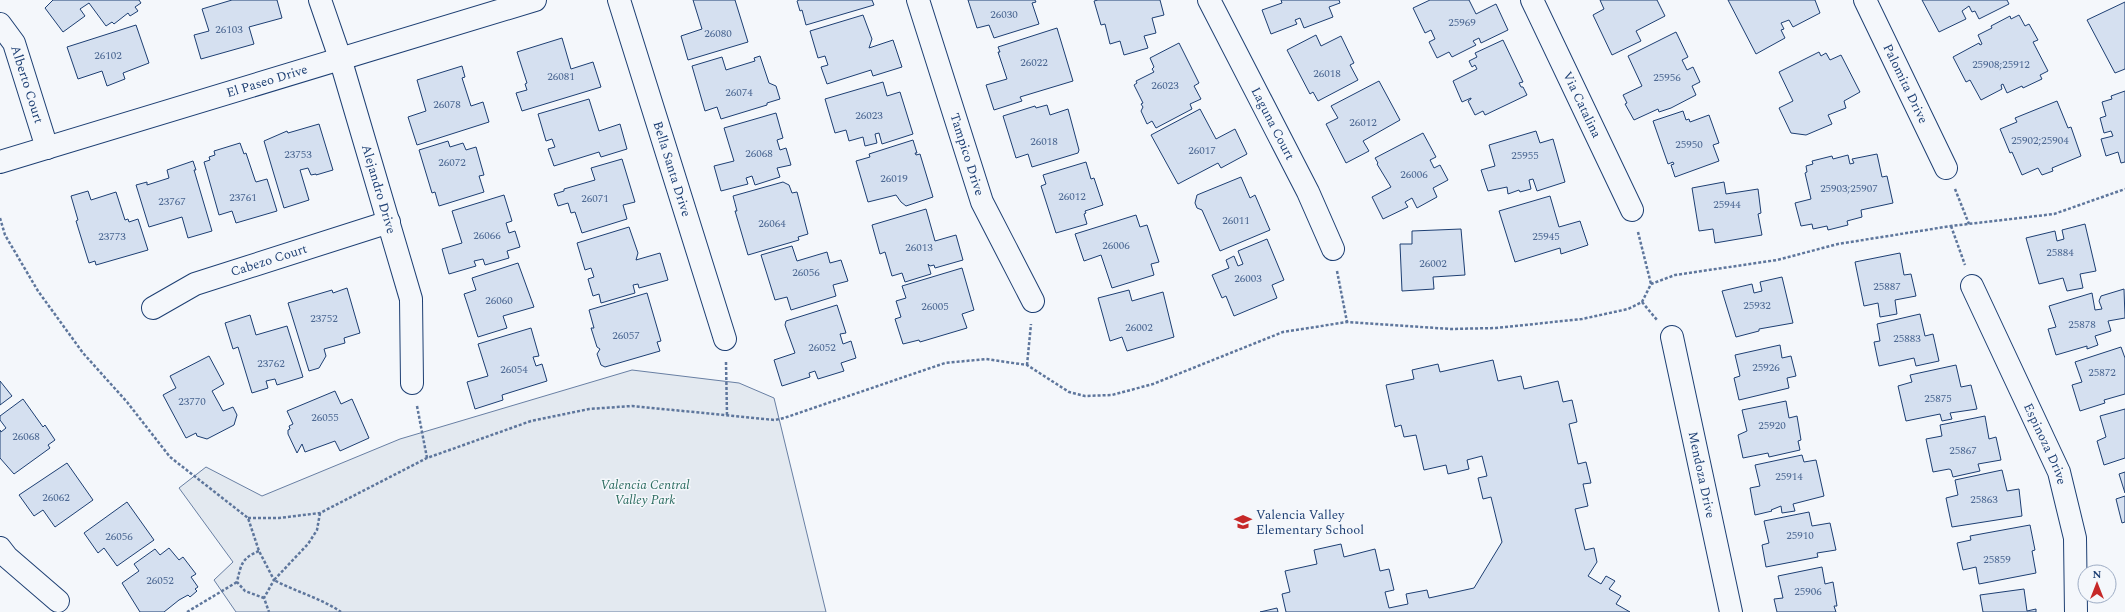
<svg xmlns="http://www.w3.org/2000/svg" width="2125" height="612" viewBox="0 0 2125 612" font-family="Spectral,serif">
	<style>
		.green { fill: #e3e9f0; stroke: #687fa3 }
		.building { fill: #d5e0f0; stroke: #1d3f73 }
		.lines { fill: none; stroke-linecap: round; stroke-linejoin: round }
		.street-casing { stroke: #1d3f73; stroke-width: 24 }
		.path { stroke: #5e769c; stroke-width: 2.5; stroke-dasharray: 3 2; stroke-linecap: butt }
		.street { stroke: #f4f7fb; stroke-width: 22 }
		.labels { text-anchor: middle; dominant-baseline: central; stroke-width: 3; stroke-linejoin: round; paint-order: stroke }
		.number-label { font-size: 11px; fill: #4b6792 }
		.street-label { font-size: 13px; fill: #1d3f73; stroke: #f4f7fb }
		.park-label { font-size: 13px; font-style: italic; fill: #2c6c60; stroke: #f4f7fb }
		.poi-label { font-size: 13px; fill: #1d3f73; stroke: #f4f7fb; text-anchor: start }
	</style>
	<rect width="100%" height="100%" fill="#f4f7fb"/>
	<path class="green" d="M632,370L739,383L774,398L826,612H236L214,580L233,562L179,488L206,467L262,496L400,439Z"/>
	<g class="building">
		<path d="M53,0H139L141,3L135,7L138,11L130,16L128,13L114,24L112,22L106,26L89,3L80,9L85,16L63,32L45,8Z"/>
		<path d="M232,0H277L282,18L249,27L254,44L201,59L194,35L209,31L202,9Z"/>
		<path d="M693,0H735L748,42L688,60L681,36L702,29Z"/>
		<path d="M799,0H872L874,5L806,25L802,10L800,11L797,1Z"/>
		<path d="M968,0H1035L1036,2L1032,3L1039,24L994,38L989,25L977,28Z"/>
		<path d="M1098,0H1160L1164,15L1152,18L1156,33L1144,36L1148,48L1124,55L1120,41L1110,44L1105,24L1101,25L1094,1Z"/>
		<path d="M1281,0H1339L1340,3L1329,7L1333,17L1304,28L1300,18L1295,20L1297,24L1271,34L1262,10L1282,3Z"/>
		<path d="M1430,0H1469L1476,14L1496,4L1508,30L1481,43L1479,38L1473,41L1476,45L1452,57L1449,52L1437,58L1429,42L1435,39L1431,30L1425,33L1413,8Z"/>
		<path d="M1600,0H1657L1665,16L1636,31L1641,41L1612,55L1593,15L1604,9Z"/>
		<path d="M1728,0H1815L1820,13L1793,27L1789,20L1781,23L1784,29L1781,30L1785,38L1756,54Z"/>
		<path d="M1922,0H2007L2009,4L1979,19L1975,11L1972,12L1969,6L1962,11L1966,19L1939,32Z"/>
		<path d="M2125,2V69L2115,73L2087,20Z"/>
		<path d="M863,15L872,39L869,48L893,40L902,67L873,76L871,70L827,84L821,67L828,65L825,56L818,58L810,31Z"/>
		<path d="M2019,15L2025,26L2029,24L2038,40L2033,42L2048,71L2040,75L2042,79L2023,88L2022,86L2007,93L2003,84L2001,85L2002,89L1981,100L1970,80L1966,82L1953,57L1979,43L1980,45L1982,44L1978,35L1992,28L1991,26L2010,16L2011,19Z"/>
		<path d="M136,25L149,63L123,73L125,79L107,86L102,71L78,79L67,47Z"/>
		<path d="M1057,28L1073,81L1020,97L1022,101L994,110L986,85L1007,79L998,52H1000L998,47Z"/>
		<path d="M1676,32L1688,57L1682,60L1687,70L1693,67L1700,82L1692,86L1696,95L1671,108L1659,112L1658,109L1634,120L1625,104L1627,103L1623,95L1642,86L1628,56Z"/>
		<path d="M1316,35L1321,46L1341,36L1354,63L1350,65L1358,80L1318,101L1313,92L1310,94L1287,50Z"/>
		<path d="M562,38L571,69L593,62L601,87L522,111L516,93L527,90L525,84L527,83L517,52Z"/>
		<path d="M1503,40L1523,82L1519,83L1521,87H1523L1527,95L1485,115L1483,111L1475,115L1468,101L1471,99V98L1462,102L1453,81L1477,69L1475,65L1472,67L1469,61L1477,57L1475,53Z"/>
		<path d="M1179,43L1199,83L1194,86L1201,99L1190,104L1192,109L1156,128L1152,121L1147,124L1141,111L1143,107L1141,104L1143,103L1134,85L1137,83L1136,81L1154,72L1152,69L1154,67L1150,58Z"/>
		<path d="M1819,52L1821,56L1826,53L1830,60L1841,55L1860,92L1844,101L1846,108L1828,115L1832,124L1806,135L1791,133L1779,108L1793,101L1779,72Z"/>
		<path d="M760,56L769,83L776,86L780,99L767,103V105L721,119L717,107L705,111L692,66L722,57L726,70L755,61L754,58Z"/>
		<path d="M462,66L465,77L462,78L471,106L483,102L489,122L417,145L408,117L426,111L417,80Z"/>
		<path d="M1379,81L1400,120L1363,141L1369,151L1346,163L1326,124L1338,118L1331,106Z"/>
		<path d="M883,82L887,96L900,92L913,134L882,144L879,133L875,134L877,143L865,146L863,137L849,141L846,130L835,133L825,99Z"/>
		<path d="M2125,91V162L2121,163L2118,152L2106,156L2101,139L2113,136L2111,131L2104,133L2100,118L2106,116L2102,102L2112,99L2111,96Z"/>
		<path d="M589,99L599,131L620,124L627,149L601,157L599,152L554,166L548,149L555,147L552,139L546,141L538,114Z"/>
		<path d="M2057,101L2068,128L2071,127L2081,156L2052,168L2053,171L2042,175L2038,168L2022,175L2012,152L2010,153L2000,129L2017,122L2015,118Z"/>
		<path d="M1047,105L1050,115L1068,109L1079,150L1078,153L1032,167L1028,154L1016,158L1003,116L1035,106L1036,108Z"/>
		<path d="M1200,109L1216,139L1235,129L1247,154L1221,168L1218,163L1178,184L1151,135Z"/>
		<path d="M1683,111L1686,120L1689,119L1690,122L1709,115L1719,143L1713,145L1719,161L1675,177L1671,165L1674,164L1673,162L1668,164L1653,121Z"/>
		<path d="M776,113L783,138L777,140L780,150L786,148L791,165L777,168L780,177L755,185L752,176L746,178L748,184L721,191L714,166L734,161L724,128Z"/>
		<path d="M319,124L333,170L316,175V174L311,175L308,168L300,170L309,200L284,208L264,141L287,131L288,133Z"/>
		<path d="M1536,131L1540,143L1553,139L1565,182L1537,191L1533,179L1529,180L1531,189L1520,192L1519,190L1508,194L1507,187L1488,191L1481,170L1495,166L1489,145Z"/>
		<path d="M1423,133L1436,157L1430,160L1434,168L1440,165L1448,180L1433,188L1437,197L1417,208L1412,198L1405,202L1408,207L1383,219L1372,197L1391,187L1377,164L1378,163L1375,158Z"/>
		<path d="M913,140L917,153H915L916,155L920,154L933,197L906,206L901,202L896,195L868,202L856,161L870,157L869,154Z"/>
		<path d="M448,141L450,147L463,143L466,150L476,147L484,175L479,176L484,192L439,206L435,192L432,193L419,150Z"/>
		<path d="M240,143L244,154L246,153L255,180L256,182L267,179L277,211L236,223L232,211L219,215L204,162L210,160L209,157L215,155L214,151Z"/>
		<path d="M1877,154L1882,177L1887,176L1893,203L1861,210L1862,217L1847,221L1848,225L1828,230L1827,226L1813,229L1812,224L1801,226L1795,203L1811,199L1805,173L1807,172L1806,166L1813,164L1812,161L1832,156L1833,159L1848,155L1850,164L1854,163L1852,159Z"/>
		<path d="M622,159L635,202L623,205L627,219L582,233L575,212L571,213L568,203L558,206L554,194L564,191V189L595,180L591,168Z"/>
		<path d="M193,161L196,170H194L212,231L188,238L182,217L149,227L136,185L147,182V185L169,178L167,170Z"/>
		<path d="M1086,162L1091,179L1094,178L1103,205L1085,211L1086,213L1084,214L1087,224L1056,233L1041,186L1046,184L1043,175Z"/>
		<path d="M1241,177L1250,198L1255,195L1270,230L1220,251L1202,210L1197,208L1195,203L1197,195Z"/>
		<path d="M783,182L789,185L792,193L797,192L808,234L798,237L799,240L748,255L735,211H737L733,196Z"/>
		<path d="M1724,182L1726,194L1758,189L1761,213L1758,214L1762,235L1715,243L1713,229L1699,231L1692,188Z"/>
		<path d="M88,191L91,200L116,192L125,220L128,219L129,222L138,219L148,250L96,265L95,261L89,263L76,221L78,220L71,196Z"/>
		<path d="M504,195L512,221L506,223L509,233L515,231L520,247L507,251L509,258L485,265L483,259L474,261L476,266L449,274L442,249L462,243L452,211Z"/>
		<path d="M1550,196L1559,227L1580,221L1588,245L1561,254L1560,248L1515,262L1499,211Z"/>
		<path d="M926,209L935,241L956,235L963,260L935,268L934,265L930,266L928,264L931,274L905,282L902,273L892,276L885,252L880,254L872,225Z"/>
		<path d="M1136,215L1140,227L1147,225L1159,262L1151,264L1154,275L1112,288L1101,255L1084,261L1075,234Z"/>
		<path d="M2085,224L2096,271L2080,274L2083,288L2067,291L2063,278L2039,284L2026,238L2055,231L2057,241L2064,239L2062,230Z"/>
		<path d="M629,227L638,253L636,260L660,253L668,280L639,288L638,284L633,285L635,293L601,303L599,294L593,296L588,279L594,277L591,268L585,270L577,243Z"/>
		<path d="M1461,229L1465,275L1433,277L1434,289L1402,291L1400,244H1412V231Z"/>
		<path d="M1267,239L1284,280L1272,285L1277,298L1234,316L1226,296L1222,298L1212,275L1229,268L1226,260L1234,256L1238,266L1243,264L1238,251Z"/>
		<path d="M792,246L797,261L827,252L830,263L841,260L848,281L833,285L836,296L791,310L787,297L775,300L761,255Z"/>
		<path d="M1900,253L1904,275L1911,274L1916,296L1895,300L1897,314L1880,317L1878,303L1864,306L1855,262Z"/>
		<path d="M518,263L534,307L503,316L507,328L478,337L464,294L476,290L472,278Z"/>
		<path d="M962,268L974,310L962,314L967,328L920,342L919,340L903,344L895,319L901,317L896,301L906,298L902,286Z"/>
		<path d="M1782,277L1793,323L1759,329V331L1736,337L1722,291L1752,284L1754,293L1762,291L1760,282Z"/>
		<path d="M347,288L360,333L344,338L345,343L324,349L326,356L319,368L309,371L288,303L332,290L333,293Z"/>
		<path d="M2124,289L2125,318L2108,321L2111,331L2095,336L2098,345L2087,349V346L2056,355L2048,329L2056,327L2049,306L2092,293L2095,310L2102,309L2099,301L2101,296Z"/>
		<path d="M1129,290L1132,301L1163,292L1174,337L1127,351L1122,337L1110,341L1098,298Z"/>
		<path d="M647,293L661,341L657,342L660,351L605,367L601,365L597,354L600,349L597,347L591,328H594L589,310Z"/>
		<path d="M837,305L846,333L840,334L843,344L851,341L856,358L841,363L844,371L818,379L815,371L809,373L810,377L782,386L774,360L795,353L785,325L786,321Z"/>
		<path d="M1920,314L1925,336L1933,334L1939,361L1916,366L1914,358L1879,366L1874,342L1880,341L1877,324Z"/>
		<path d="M250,315L256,335L287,326L303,377L277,385L275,379L266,381L268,388L252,393L238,347L233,349L225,323Z"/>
		<path d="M531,328L539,356L533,357L536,366L542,364L547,381L502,395L503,400L475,409L467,382L488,376L478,344Z"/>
		<path d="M1780,345L1782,358L1791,356L1796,376L1787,378L1789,388L1739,400L1734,378L1740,376L1735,355Z"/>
		<path d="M2121,347L2125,358V394L2104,400L2105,403L2080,411L2072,385L2082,382L2075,362Z"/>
		<path d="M209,356L224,384L212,391L223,411L233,407L237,415L234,425L207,439L197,436L196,433L186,438L163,395L176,388L170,376Z"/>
		<path d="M1493,360L1498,381L1521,376L1524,389L1558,381L1563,402L1572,400L1577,422L1569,424L1578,464L1586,462L1591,483L1583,484L1588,506L1575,509L1585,550L1594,548L1597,562L1588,576L1601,584L1606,576L1615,581L1609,589L1621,596L1616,604L1630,612H1286L1282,594L1290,592L1285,571L1317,564L1314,550L1341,544L1344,557L1375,549L1380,571L1389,569L1394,590L1385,592L1389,608L1408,604L1406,594L1427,590L1429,598L1474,588L1502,542L1491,497L1483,499L1478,478L1487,476L1482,456L1467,460L1469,469L1448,474L1446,465L1424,470L1416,435L1404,437L1401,425L1395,427L1386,385L1414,379L1412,370L1438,364L1440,372Z"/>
		<path d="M1956,365L1961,387L1971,385L1977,409L1950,413L1952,419L1942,421L1940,414L1906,421L1898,386L1912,382L1910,375Z"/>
		<path d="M0,381L12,396L0,405Z"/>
		<path d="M335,391L341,404L352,399L369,438L340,451L335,441L305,452L302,444L297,453L288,434V430L290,429L289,426L293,424L287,411Z"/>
		<path d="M23,399L43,427L45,425L55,440L48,445L50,448L14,474L0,458V430L1,432L6,428L0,420V416Z"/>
		<path d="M1786,401L1789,418L1797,416L1801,440L1798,441L1800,450L1769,457L1768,453L1743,458L1738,435L1747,431L1742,410Z"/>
		<path d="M2125,409V458L2104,465L2097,441L2106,437L2100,416Z"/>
		<path d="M1985,416L1989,439L1996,437L2001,460L1978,464L1980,471L1953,477L1951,470L1949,469L1933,472L1926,439L1942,436L1940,425Z"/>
		<path d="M1802,455L1804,462L1816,460L1824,496L1793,504L1795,511L1782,513L1781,506L1771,510L1772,511L1755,515L1750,488L1760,486L1755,465Z"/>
		<path d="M67,463L93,500L55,527L43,510L34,516L19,495Z"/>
		<path d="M2002,470L2007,491L2019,489L2022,516L1952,527L1946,498L1958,495L1955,480Z"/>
		<path d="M2125,472V493L2119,474Z"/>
		<path d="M2125,496V522L2122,523L2116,499Z"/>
		<path d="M127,502L154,540L117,566L104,548L98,553L84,533Z"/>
		<path d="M1809,512L1812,526L1830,523L1836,550L1817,553L1818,557L1766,567L1762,545L1769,543L1764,521Z"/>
		<path d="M2030,525L2035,550L2032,551L2036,573L1979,584L1976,567L1963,570L1957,543L1971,540L1970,536Z"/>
		<path d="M169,548L179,560L183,557L196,574L191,577L198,587L195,589L197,591L190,597L188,595L179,600L164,612H140L122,583L139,571L134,564L155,549L160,555Z"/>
		<path d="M1822,567L1825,584L1833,582L1837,606H1834L1836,612H1777L1774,599L1783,598L1778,576Z"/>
		<path d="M2024,589L2027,611L2036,609V612H1983L1980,595Z"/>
		<path d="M1277,608L1278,612H1260Z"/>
	</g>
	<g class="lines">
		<g class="street-casing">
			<g id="street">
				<path id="s1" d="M320,0L340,58L411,299L412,383"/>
				<path id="s2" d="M619,0L725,339"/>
				<path id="s3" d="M918,0L982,202L1033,301"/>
				<path id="s4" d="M1209,0L1308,192L1333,249"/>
				<path id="s5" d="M1532,0L1632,210"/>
				<path id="s6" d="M1865,0L1946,168"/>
				<path id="s7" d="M0,24L14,43L47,148"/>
				<path id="s8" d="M0,162L535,0"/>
				<path id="s9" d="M1972,286L2059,472L2075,538L2076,612"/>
				<path id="s10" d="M153,308L195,284L389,222"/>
				<path id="s11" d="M1672,337L1731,612"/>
				<path d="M0,548L7,557L58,601"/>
			</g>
		</g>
		<g class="path">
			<path d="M1955,189L1969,224"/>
			<path d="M0,218L5,235L38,291L83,353L127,402L170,457L248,518L259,551L274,580L264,598L269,612"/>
			<path d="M1951,226L1965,265"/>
			<path d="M1638,232L1651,284"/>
			<path d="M1337,271L1347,322"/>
			<path d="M1642,302L1657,320"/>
			<path d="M726,362L727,415"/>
			<path d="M1027,365L1031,324"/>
			<path d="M417,406L427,458"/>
			<path d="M320,513L317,530L308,544L274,580C296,592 321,598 341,612"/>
			<path d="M248,518H279L320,513L427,458L531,421L589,409L632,406L775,420L784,418L945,363L986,359L1027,365L1069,392L1085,396L1112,395L1153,384L1283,332L1347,322L1451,329L1496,328L1582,319L1628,309L1642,302L1651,284L1675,275L1777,260L1838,244L1951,226L2054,214L2125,189"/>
			<path d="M259,551C242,558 241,564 237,582L245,591L264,598"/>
			<path d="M187,612L237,582"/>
		</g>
		<use href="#street" class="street"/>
	</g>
	<defs>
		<g id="school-bare" transform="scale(1.38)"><path d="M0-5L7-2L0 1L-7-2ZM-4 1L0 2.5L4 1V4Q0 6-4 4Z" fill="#c62828" stroke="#f4f7fb" stroke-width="2.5" paint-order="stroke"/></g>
	</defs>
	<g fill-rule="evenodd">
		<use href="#school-bare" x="1243" y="522"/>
	</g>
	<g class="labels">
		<g class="number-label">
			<text x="1004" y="14">26030</text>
			<text x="1462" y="22">25969</text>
			<text x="229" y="29">26103</text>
			<text x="718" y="33">26080</text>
			<text x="108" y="55">26102</text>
			<text x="1034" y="62">26022</text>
			<text x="2001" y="64">25908;25912</text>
			<text x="1327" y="73">26018</text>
			<text x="561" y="76">26081</text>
			<text x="1667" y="77">25956</text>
			<text x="1165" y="85">26023</text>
			<text x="739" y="92">26074</text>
			<text x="447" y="104">26078</text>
			<text x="869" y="115">26023</text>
			<text x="1363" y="122">26012</text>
			<text x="2040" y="140">25902;25904</text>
			<text x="1044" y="141">26018</text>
			<text x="1689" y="144">25950</text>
			<text x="1202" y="150">26017</text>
			<text x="759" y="153">26068</text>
			<text x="298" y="154">23753</text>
			<text x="1525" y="155">25955</text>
			<text x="452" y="162">26072</text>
			<text x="1414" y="174">26006</text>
			<text x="894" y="178">26019</text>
			<text x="1849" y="188">25903;25907</text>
			<text x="1072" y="196">26012</text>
			<text x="243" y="197">23761</text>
			<text x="595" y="198">26071</text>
			<text x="172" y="201">23767</text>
			<text x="1727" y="204">25944</text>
			<text x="1236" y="220">26011</text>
			<text x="772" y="223">26064</text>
			<text x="487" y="235">26066</text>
			<text x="112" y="236">23773</text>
			<text x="1546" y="236">25945</text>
			<text x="1116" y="245">26006</text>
			<text x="919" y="247">26013</text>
			<text x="2060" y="252">25884</text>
			<text x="1433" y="263">26002</text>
			<text x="806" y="272">26056</text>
			<text x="1248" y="278">26003</text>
			<text x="1887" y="286">25887</text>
			<text x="499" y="300">26060</text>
			<text x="1757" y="305">25932</text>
			<text x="935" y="306">26005</text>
			<text x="324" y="318">23752</text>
			<text x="2082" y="324">25878</text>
			<text x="1139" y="327">26002</text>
			<text x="626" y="335">26057</text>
			<text x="1907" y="338">25883</text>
			<text x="822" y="347">26052</text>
			<text x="271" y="363">23762</text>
			<text x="1766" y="367">25926</text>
			<text x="514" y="369">26054</text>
			<text x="2102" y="372">25872</text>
			<text x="1938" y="398">25875</text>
			<text x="192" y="401">23770</text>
			<text x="325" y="417">26055</text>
			<text x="1772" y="425">25920</text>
			<text x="26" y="436">26068</text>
			<text x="1963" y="450">25867</text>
			<text x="1789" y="476">25914</text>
			<text x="56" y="497">26062</text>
			<text x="1984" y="499">25863</text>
			<text x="1800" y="535">25910</text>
			<text x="119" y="536">26056</text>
			<text x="1997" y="559">25859</text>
			<text x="160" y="580">26052</text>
			<text x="1808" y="591">25906</text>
		</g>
		<g class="street-label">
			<text stroke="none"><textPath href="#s8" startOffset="279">El Paseo Drive</textPath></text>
			<text stroke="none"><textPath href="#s6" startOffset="93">Palomita Drive</textPath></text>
			<text stroke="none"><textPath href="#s7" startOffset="67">Alberto Court</textPath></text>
			<text stroke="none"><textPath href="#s5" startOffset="116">Via Catalina</textPath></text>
			<text stroke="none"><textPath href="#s4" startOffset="139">Laguna Court</textPath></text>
			<text stroke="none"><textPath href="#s3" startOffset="162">Tampico Drive</textPath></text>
			<text stroke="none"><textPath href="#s2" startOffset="177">Bella Santa Drive</textPath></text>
			<text stroke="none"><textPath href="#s1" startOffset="198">Alejandro Drive</textPath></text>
			<text stroke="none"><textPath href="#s10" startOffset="126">Cabezo Court</textPath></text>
			<text stroke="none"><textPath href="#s9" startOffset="174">Espinoza Drive</textPath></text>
			<text stroke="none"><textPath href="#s11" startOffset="141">Mendoza Drive</textPath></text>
		</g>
		<g class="park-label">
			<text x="645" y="485">Valencia Central<tspan x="645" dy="15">Valley Park</tspan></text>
		</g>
		<g class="poi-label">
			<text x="1256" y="515">Valencia Valley<tspan x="1256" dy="15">Elementary School</tspan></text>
		</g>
	</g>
	<g transform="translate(2097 584)"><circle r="19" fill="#f4f7fb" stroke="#9eadc5"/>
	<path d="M0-3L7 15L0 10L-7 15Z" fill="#c62828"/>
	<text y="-6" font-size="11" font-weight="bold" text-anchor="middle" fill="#1d3f73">N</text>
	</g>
</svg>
